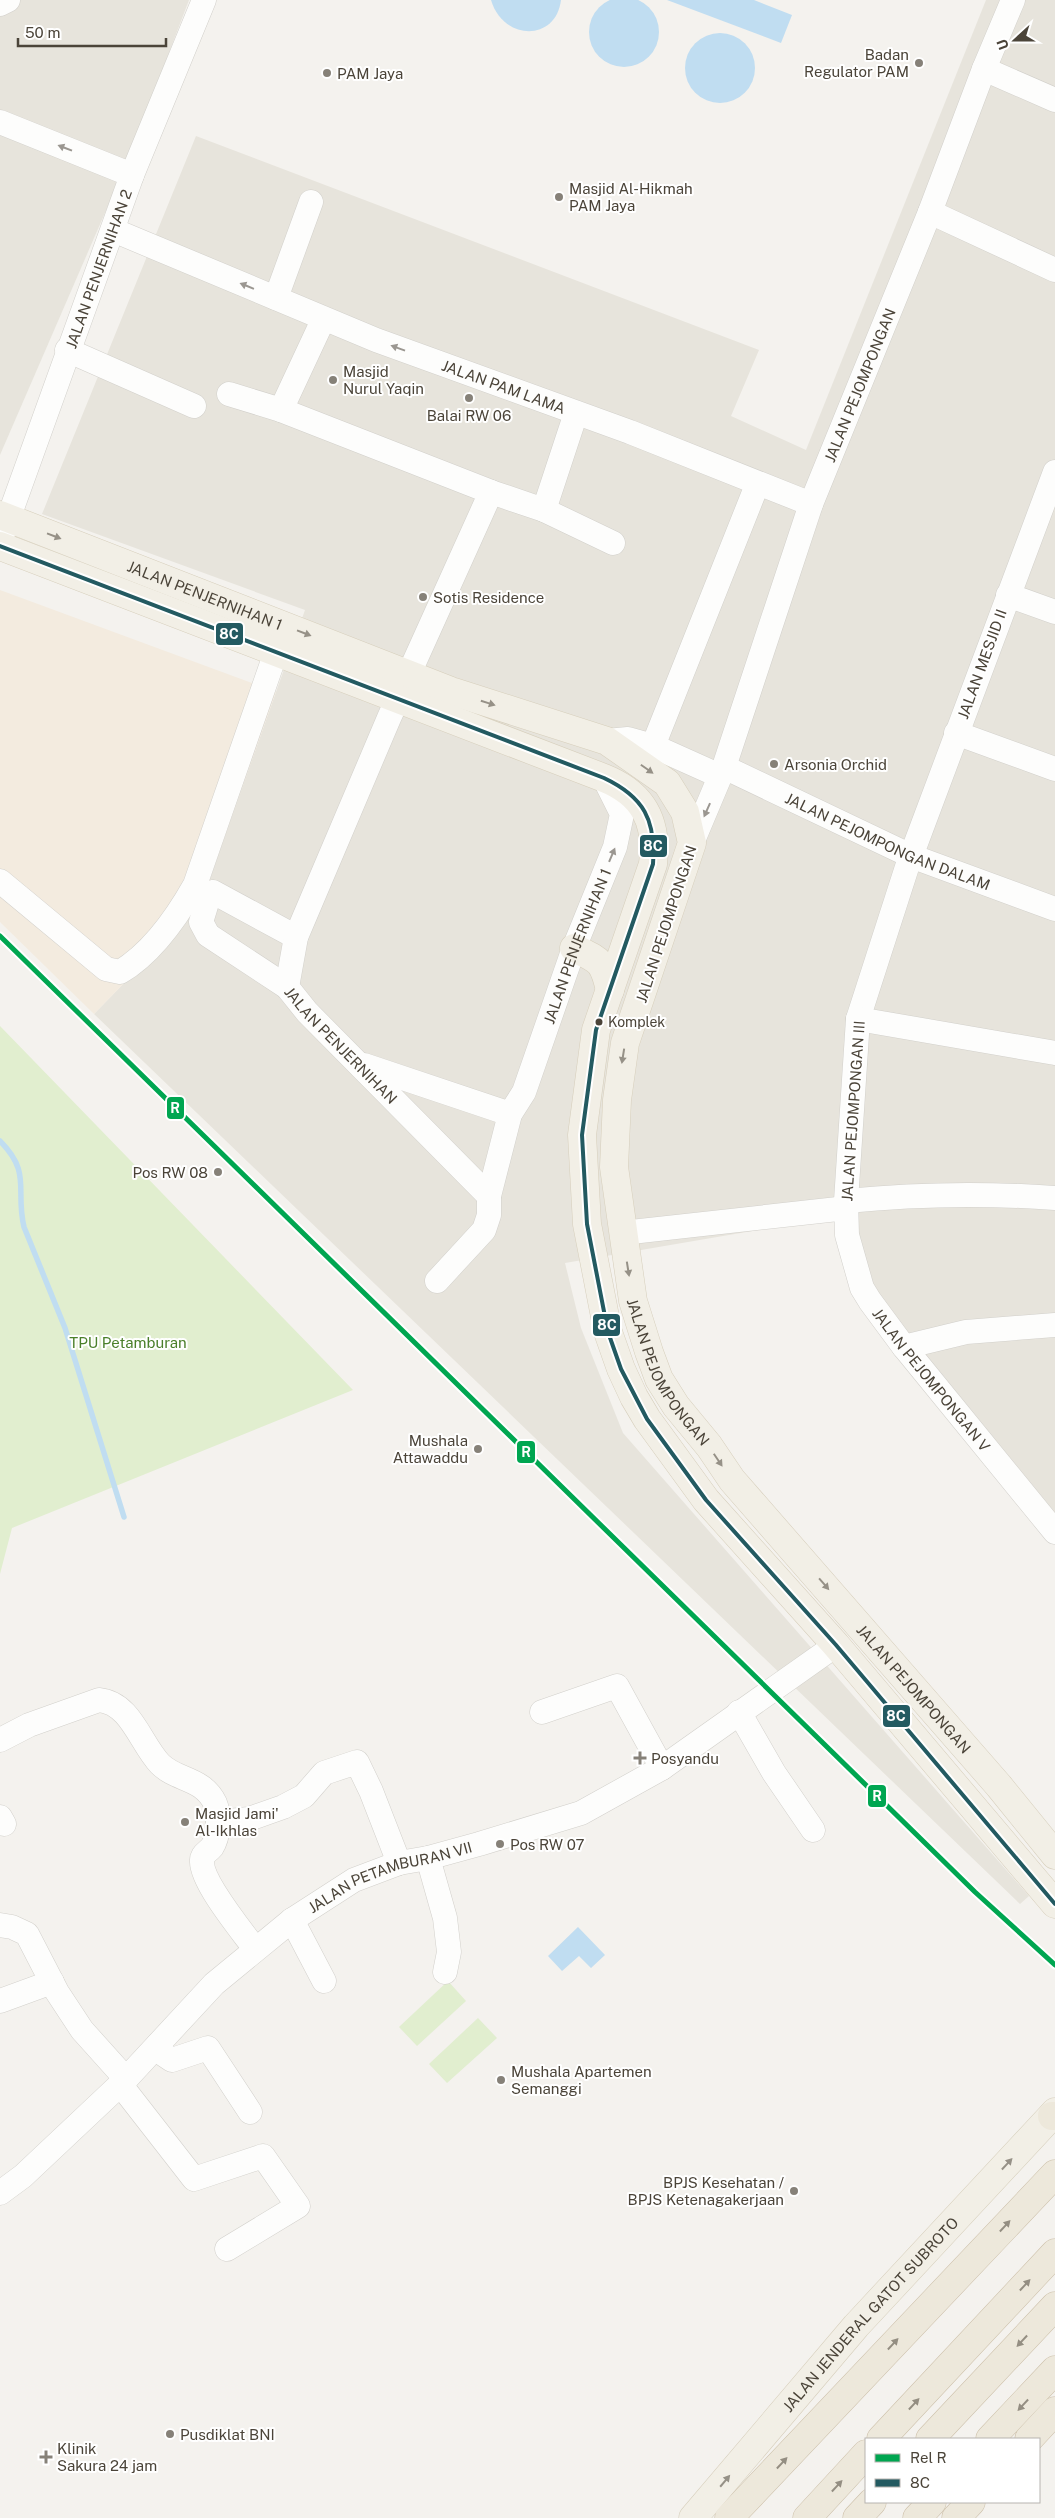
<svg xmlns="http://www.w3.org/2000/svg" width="1055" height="2518" viewBox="0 0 1055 2518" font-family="'Public Sans',sans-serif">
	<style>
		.residential { fill: #e7e4dc }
		.commercial { fill: #f3ebdf }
		.green { fill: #e1eecf }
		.water { fill: #c0ddf1 }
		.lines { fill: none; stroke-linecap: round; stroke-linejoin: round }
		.stream { stroke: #c0ddf1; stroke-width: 5.5 }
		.minor-casing { stroke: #d2d0cb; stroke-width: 25 }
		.major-casing { stroke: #d6cebb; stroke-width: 29 }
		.highway-casing { stroke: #ccbfa9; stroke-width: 29 }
		.minor { stroke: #fdfdfc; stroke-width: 24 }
		.major { stroke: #f2efe6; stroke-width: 28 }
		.highway { stroke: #ede8db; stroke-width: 28 }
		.bus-1-casing { stroke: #fff; stroke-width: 8 }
		.bus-1 { stroke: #235a61; stroke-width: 4 }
		.rail-1-casing { stroke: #fff; stroke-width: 9 }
		.rail-1 { stroke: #00a651; stroke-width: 5 }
		.oneway { fill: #9b9791 }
		.oneway2 { fill: #969187 }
		.oneway3 { fill: #948e82 }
		.poi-dot { fill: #868178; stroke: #fff; stroke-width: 2 }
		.bus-dot { fill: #4b4439; stroke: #fff; stroke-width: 2 }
		.labels { text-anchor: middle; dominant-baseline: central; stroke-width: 4; stroke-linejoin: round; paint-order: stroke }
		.bus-label { font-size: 14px; fill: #4b4439; stroke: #fff; text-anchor: start }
		.poi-label { font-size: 15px; fill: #4b4439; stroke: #fff; text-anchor: start }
		.street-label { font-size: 15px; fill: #4b4439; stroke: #fff }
		.park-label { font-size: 15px; fill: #4a7f2a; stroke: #fff }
		.line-badge { stroke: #fff; stroke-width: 2 }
		.badge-label { font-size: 14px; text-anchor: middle; font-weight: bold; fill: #fff }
	</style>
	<rect width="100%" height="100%" fill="#f4f2ee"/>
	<g class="residential">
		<path d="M0,0H189L130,155L0,455Z"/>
		<path d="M986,0H1055V1523L865,1289L841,1216L565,1263L581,1328L623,1433L1029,1896L1020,1904L94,1014L201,904L305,610L42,514L196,136L759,350L731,416L806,450Z"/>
	</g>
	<path class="commercial" d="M0,590L276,692L201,904L94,1014L0,922Z"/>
	<g class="green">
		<path d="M0,1026L353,1390L12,1528L0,1574Z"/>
		<path d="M448,1981L466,2001L417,2046L399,2027Z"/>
		<path d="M478,2018L497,2038L447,2083L429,2064Z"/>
	</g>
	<g class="water">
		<circle cx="624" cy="32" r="35"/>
		<path d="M491,0H561C556,42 503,41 491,0Z"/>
		<path d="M667,0H754L792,15L781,43Z"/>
		<circle cx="720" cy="68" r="35"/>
		<path d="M578,1927L605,1955L591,1968L579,1956L562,1971L548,1956Z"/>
	</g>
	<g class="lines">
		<path class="stream" d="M0,1141C32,1173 15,1189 24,1227L65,1328L124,1517"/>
		<g class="minor-casing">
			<g id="minor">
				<path d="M0,4L8,0"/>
				<path d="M984,69L1055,100"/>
				<path d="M0,122L132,175"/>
				<path d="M930,212L1055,270"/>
				<path id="s1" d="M113,230L376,340L630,432L811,504"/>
				<path d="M276,298L311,202"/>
				<path d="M323,320L281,410L491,492L544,510L576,413"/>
				<path d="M67,350L194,406"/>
				<path d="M229,394L281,410"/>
				<path id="s2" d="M1055,472L907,867L858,1019L846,1201L847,1235L862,1288L870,1301L904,1347L1055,1532"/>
				<path d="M544,510L613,543"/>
				<path id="s3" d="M2,536L132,175L204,0"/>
				<path d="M1008,595L1055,612"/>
				<path d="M956,733L1055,769"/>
				<path d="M607,741L628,739L653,746L720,776"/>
				<path d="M653,746L757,485"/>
				<path id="s4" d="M724,767L911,856L1055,909"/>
				<path id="s5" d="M692,843L724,767L811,504L930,212L984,69L1013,0"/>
				<path d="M0,881L106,969L120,972C152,953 177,917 195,885L276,652"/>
				<path id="s6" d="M296,937L213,892L209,896L201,922L208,935L287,987L307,1012L489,1196"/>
				<path d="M287,987L296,937L389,718L491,492"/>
				<path d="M858,1019L1055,1053"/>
				<path d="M364,1065L510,1114"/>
				<path d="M846,1201C916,1194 985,1193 1055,1198"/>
				<path d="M622,1233L847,1208"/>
				<path id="s7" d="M437,1281L484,1230L489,1215V1196L510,1114L524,1092L574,948L615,847L622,814L604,778"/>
				<path d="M904,1347L966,1332L1055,1325"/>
				<path d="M542,1712L617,1686L662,1768"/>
				<path d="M739,1712L774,1773L813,1830"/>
				<path d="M0,1740L29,1725L99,1700C131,1703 140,1743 160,1764C177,1781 202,1777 215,1803C220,1815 219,1836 212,1847C207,1853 201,1854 202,1862C202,1883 242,1931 255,1949"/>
				<path d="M0,1817L4,1824"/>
				<path d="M218,1822L249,1819L283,1807L304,1796L324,1773L357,1762L371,1791L399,1863"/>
				<path d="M428,1858L445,1918L449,1952L445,1972"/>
				<path d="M292,1920L324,1981"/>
				<path d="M0,1925L12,1927L27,1934L57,1992L82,2030L126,2079"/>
				<path d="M0,2001L52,1982"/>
				<path d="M158,2045L163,2054L172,2060L208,2048L250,2112"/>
				<path d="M120,2084L194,2179L263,2156L298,2206L227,2249"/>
				<path id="s8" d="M0,2193L23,2176L126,2079L214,1984L292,1920L354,1880L399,1863L428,1858L479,1844L581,1813L662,1768L836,1645"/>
			</g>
		</g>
		<g class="major-casing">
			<g id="major">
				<path id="s9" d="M0,515L451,691L607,741L667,783L685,812L692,843L625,1043L617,1100L614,1167L633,1301L649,1352L659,1379L676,1406L709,1446L732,1480L999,1786L1055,1855"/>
				<path d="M0,546L604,778C644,794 658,822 653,864L596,1030L582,1135L587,1224L608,1332L621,1369L634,1397L647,1419L706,1500L836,1645L1055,1904"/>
				<path d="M574,948C600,961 603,960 610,990"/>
				<path id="s10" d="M693,2518L856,2326L1055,2112"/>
			</g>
		</g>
		<g class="highway-casing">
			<g id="highway">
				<path d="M1052,2116H1055"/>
				<path d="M881,2439L1055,2253"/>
				<path d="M930,2439L1055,2306"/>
				<path d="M990,2439L1055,2370"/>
				<path d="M1029,2439L1055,2411"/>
				<path d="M729,2518L1055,2174"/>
				<path d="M807,2518L866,2454"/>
				<path d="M857,2518L872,2502"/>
				<path d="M917,2518L932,2502"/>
				<path d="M956,2518L971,2502"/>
			</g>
		</g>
		<use href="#minor" class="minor"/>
		<use href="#major" class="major"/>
		<use href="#highway" class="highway"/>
		<g class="bus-1-casing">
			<path id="bus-1" d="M0,546L604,778C644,797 656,820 653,864L596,1030L582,1135L587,1224L608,1332L621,1369L647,1419L706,1500L836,1645L1055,1904"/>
		</g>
		<use href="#bus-1" class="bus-1"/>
		<g class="rail-1-casing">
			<path id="rail-1" d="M0,936L975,1892L1055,1965"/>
		</g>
		<use href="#rail-1" class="rail-1"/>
	</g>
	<defs><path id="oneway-solid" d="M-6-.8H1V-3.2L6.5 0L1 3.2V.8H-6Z" transform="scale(1.25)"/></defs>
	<g class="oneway">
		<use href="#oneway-solid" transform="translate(65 148) rotate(-159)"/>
		<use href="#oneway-solid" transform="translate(247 286) rotate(-158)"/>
		<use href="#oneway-solid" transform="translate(398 348) rotate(-160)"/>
		<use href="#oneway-solid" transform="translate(707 810) rotate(114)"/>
		<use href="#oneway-solid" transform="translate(612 855) rotate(-67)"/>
	</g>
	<g class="oneway2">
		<use href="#oneway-solid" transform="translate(54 536) rotate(21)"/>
		<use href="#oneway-solid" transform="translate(304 633) rotate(21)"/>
		<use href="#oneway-solid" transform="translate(488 703) rotate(18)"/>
		<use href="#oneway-solid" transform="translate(647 769) rotate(35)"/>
		<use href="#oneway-solid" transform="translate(623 1056) rotate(99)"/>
		<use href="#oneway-solid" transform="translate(628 1269) rotate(81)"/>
		<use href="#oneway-solid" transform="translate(718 1460) rotate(56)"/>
		<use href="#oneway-solid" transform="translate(824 1584) rotate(49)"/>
		<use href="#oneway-solid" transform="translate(1007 2164) rotate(-47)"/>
		<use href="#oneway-solid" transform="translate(725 2481) rotate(-50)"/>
	</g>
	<g class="oneway3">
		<use href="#oneway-solid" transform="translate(1005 2226) rotate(-47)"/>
		<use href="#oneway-solid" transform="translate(1025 2285) rotate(-47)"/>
		<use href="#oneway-solid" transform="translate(1022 2341) rotate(133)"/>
		<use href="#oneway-solid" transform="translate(893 2344) rotate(-47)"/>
		<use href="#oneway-solid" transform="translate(914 2404) rotate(-47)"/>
		<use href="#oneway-solid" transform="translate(1023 2405) rotate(133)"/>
		<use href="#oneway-solid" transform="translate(782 2463) rotate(-47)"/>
		<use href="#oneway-solid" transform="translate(837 2486) rotate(-47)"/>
	</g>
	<g class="poi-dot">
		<circle cx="919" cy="63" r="5"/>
		<circle cx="327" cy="73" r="5"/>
		<circle cx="559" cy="197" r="5"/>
		<circle cx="333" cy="380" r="5"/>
		<circle cx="469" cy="398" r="5"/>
		<circle cx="423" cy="597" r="5"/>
		<circle cx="774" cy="764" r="5"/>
		<circle cx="218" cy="1172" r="5"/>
		<circle cx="478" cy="1449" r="5"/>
		<path d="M637.5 1750.5h5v5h5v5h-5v5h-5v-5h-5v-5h5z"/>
		<circle cx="185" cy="1822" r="5"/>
		<circle cx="500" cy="1844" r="5"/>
		<circle cx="501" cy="2080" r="5"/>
		<circle cx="794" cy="2191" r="5"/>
		<circle cx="170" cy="2434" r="5"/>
		<path d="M43.5 2449.5h5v5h5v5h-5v5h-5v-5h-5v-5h5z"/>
	</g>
	<circle class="bus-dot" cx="599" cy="1022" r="4.5"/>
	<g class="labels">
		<g class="bus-label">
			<text x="608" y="1022">Komplek</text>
		</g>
		<g class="poi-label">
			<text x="909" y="54" text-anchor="end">Badan<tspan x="909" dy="17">Regulator PAM</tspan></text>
			<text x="337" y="73">PAM Jaya</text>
			<text x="569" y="188">Masjid Al-Hikmah<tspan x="569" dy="17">PAM Jaya</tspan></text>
			<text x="343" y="371">Masjid<tspan x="343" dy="17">Nurul Yaqin</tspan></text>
			<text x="469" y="415" text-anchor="middle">Balai RW 06</text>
			<text x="433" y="597">Sotis Residence</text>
			<text x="784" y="764">Arsonia Orchid</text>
			<text x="208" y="1172" text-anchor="end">Pos RW 08</text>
			<text x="468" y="1440" text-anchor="end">Mushala<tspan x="468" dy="17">Attawaddu</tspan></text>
			<text x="651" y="1758">Posyandu</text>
			<text x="195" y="1813">Masjid Jami'<tspan x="195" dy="17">Al-Ikhlas</tspan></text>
			<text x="510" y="1844">Pos RW 07</text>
			<text x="511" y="2071">Mushala Apartemen<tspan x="511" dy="17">Semanggi</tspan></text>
			<text x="784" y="2182" text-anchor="end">BPJS Kesehatan /<tspan x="784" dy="17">BPJS Ketenagakerjaan</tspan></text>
			<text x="180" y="2434">Pusdiklat BNI</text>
			<text x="57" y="2448">Klinik<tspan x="57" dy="17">Sakura 24 jam</tspan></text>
		</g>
		<g class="street-label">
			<text stroke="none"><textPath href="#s3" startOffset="284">JALAN PENJERNIHAN 2</textPath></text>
			<text stroke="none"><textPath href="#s5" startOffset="488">JALAN PEJOMPONGAN</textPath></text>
			<text stroke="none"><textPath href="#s1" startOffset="421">JALAN PAM LAMA</textPath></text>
			<text stroke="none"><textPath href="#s9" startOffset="220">JALAN PENJERNIHAN 1</textPath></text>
			<text transform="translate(982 664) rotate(-70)">JALAN MESJID II</text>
			<text stroke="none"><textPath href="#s4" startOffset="180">JALAN PEJOMPONGAN DALAM</textPath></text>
			<text transform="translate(666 924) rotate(-72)">JALAN PEJOMPONGAN</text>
			<text stroke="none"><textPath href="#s7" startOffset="370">JALAN PENJERNIHAN 1</textPath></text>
			<text stroke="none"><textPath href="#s6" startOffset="316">JALAN PENJERNIHAN</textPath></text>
			<text transform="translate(853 1111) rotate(-86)">JALAN PEJOMPONGAN III</text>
			<text stroke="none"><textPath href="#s9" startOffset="1338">JALAN PEJOMPONGAN</textPath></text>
			<text stroke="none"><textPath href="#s2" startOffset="968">JALAN PEJOMPONGAN V</textPath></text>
			<text stroke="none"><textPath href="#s9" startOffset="1742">JALAN PEJOMPONGAN</textPath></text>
			<text stroke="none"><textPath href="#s8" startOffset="509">JALAN PETAMBURAN VII</textPath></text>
			<text stroke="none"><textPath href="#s10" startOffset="270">JALAN JENDERAL GATOT SUBROTO</textPath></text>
		</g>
		<g class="park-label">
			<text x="128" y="1342">TPU Petamburan</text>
		</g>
	</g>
	<g class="line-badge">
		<rect x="215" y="622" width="29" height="24" rx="5" fill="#235a61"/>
		<rect x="639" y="834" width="29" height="24" rx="5" fill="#235a61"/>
		<rect x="166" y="1096" width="19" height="24" rx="5" fill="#00a651"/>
		<rect x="592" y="1313" width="29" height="24" rx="5" fill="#235a61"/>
		<rect x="516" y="1440" width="20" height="24" rx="5" fill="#00a651"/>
		<rect x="882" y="1704" width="29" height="24" rx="5" fill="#235a61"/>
		<rect x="867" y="1784" width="20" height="24" rx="5" fill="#00a651"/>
	</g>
	<g class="badge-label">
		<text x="229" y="639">8C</text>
		<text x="653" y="851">8C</text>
		<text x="175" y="1113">R</text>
		<text x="607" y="1330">8C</text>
		<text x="526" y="1457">R</text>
		<text x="896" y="1721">8C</text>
		<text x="877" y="1801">R</text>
	</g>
	<rect x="865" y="2438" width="175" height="65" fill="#ffffff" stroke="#b7b4b0"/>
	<rect x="875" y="2454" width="25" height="8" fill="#00a651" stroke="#b7b4b0"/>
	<text x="910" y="2463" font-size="15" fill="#4b4439">Rel R</text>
	<rect x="875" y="2479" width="25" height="8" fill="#235a61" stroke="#b7b4b0"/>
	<text x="910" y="2488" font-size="15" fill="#4b4439">8C</text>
	<g transform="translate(1015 40) rotate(249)" stroke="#ffffff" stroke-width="4" paint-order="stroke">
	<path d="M0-4L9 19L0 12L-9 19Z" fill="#4b4439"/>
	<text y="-8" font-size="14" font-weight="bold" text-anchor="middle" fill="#4b4439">U</text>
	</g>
	<path d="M18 38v8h148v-8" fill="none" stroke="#4b4439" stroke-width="2.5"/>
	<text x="25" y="38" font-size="15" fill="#4b4439" stroke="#ffffff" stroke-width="4" paint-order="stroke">50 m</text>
</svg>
